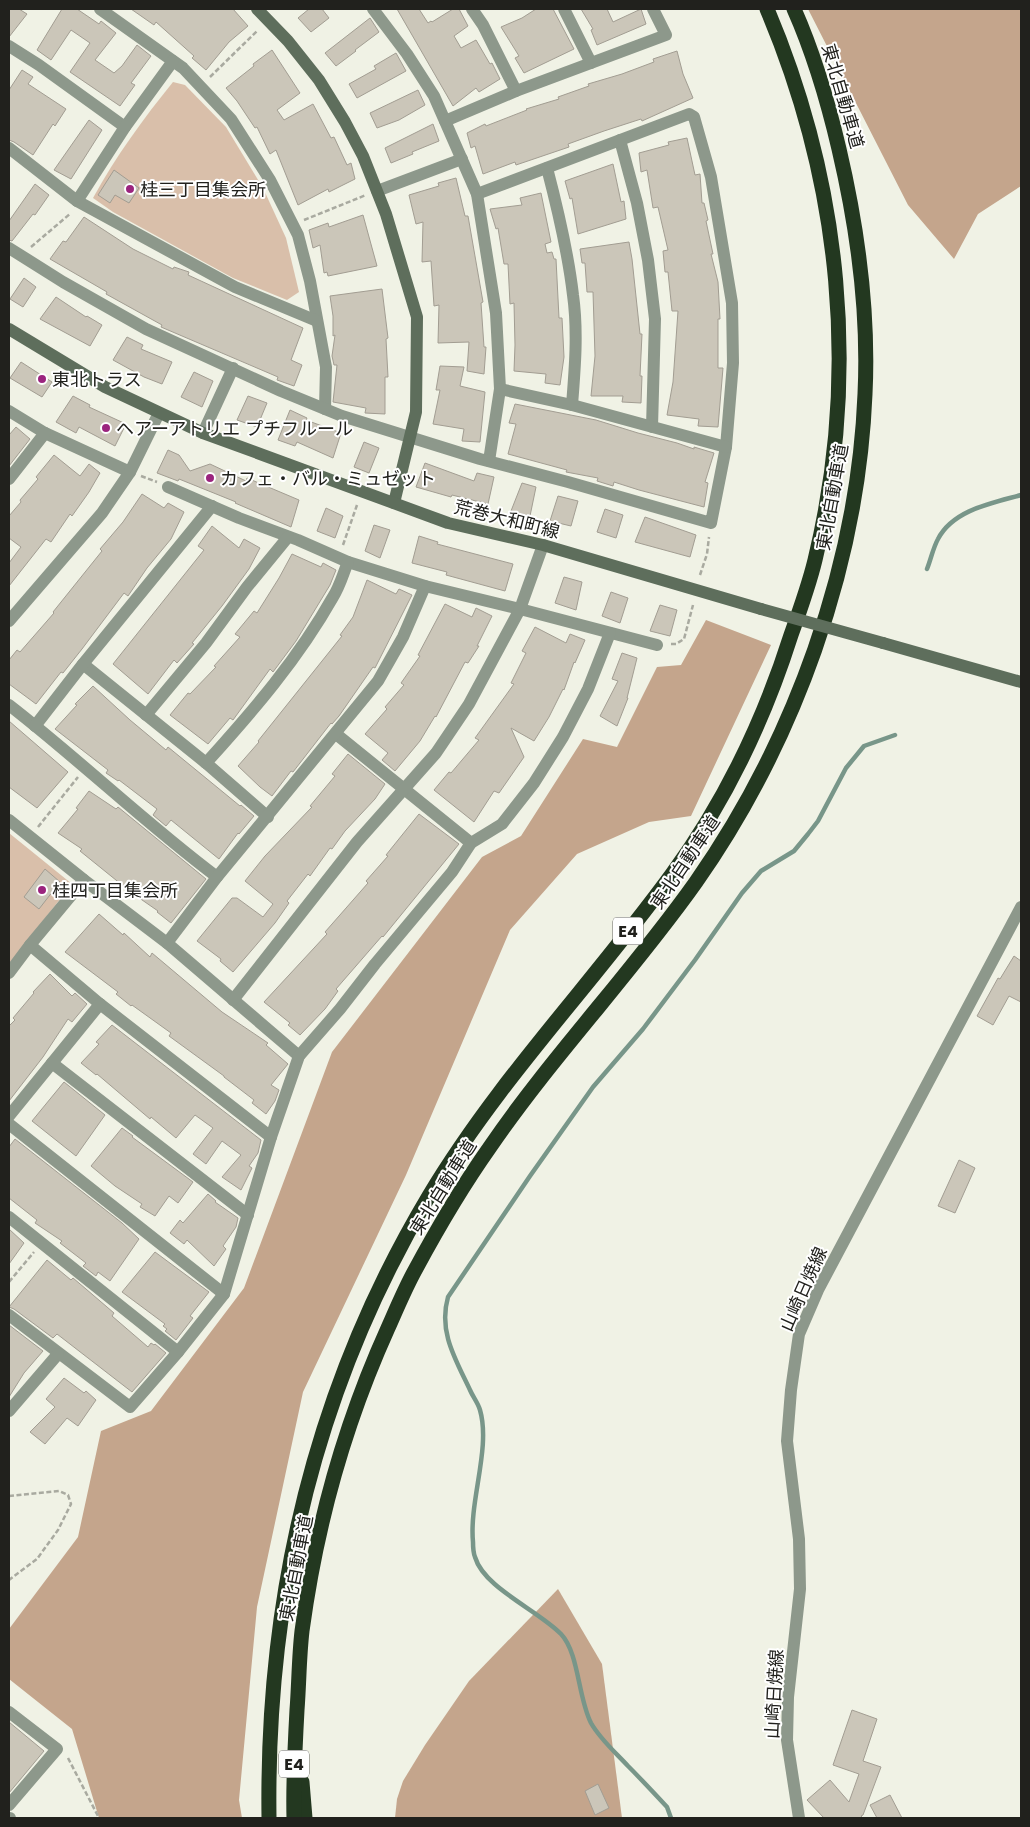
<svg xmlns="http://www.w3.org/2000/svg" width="1030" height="1827" viewBox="0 0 1030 1827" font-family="Poppins,'Noto Sans JP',sans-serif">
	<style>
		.green { fill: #d9bfaa }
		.forest { fill: #c4a58c }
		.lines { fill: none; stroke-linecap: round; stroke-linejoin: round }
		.stream { stroke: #789689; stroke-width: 4.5 }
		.building { fill: #cbc6b9; stroke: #a29d92 }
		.path { stroke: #a9aaa0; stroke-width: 2.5; stroke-dasharray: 5 2.5; stroke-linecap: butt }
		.street { stroke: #8d988b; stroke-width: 12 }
		.secondary { stroke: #5e6e5c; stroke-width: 12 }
		.highway { stroke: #233820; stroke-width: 15 }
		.secondary-bridge { stroke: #5e6e5c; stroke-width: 12 }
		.poi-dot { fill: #9b247e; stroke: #fff; stroke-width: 2 }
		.labels { text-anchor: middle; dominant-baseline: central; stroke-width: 4; stroke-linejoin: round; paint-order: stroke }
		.shield { fill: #fff; stroke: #646461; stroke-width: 1 }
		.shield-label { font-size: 16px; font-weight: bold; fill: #21211d }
		.street-label { font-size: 18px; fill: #21211d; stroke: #fff }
		.poi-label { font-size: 18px; fill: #21211d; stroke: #fff; text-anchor: start }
	</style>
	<rect width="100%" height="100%" fill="#f0f2e5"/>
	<g class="green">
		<path d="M173,82L185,85L226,127L263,188L286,238L299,292L287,300L233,278L113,212L93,198C116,156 143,119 173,82Z"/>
		<path d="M9,833L72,884L9,964Z"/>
	</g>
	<g class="forest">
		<path d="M808,9H1021V186L978,214L954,259L908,205Z"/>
		<path d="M706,620L771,645L691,816L649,822L577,854L510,930L406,1175L303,1392L257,1607L239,1800L242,1818H99L72,1729L9,1679V1629L78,1537L101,1431L151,1411L244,1288L332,1052L482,857L521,836L583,739L617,747L657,667L681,665Z"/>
		<path d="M558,1589L602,1664L622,1818H395L397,1799L403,1781L425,1745L469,1681Z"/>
	</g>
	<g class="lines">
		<g class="stream">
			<path d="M927,569C931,559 933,548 938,539C953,510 992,503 1021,495"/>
			<path d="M671,1818L667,1807C654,1793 641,1779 628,1766C615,1752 600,1739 591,1723C578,1698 579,1653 561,1634C538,1610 484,1588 475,1557C473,1552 473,1546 473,1542C469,1501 491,1448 480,1410C478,1403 473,1397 470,1390C456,1360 438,1332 448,1297L530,1176L593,1087L643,1029L695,960L742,893L761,871L794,851L808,834L818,821L846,768L864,746L895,735"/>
		</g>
	</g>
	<g class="building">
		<path d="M9,9H19L27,14L9,37Z"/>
		<path d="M62,9H77L99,24L101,21L116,33L95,60L114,73L122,66L137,45L151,56L131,83L135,85L120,106L70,72L90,43L71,30L51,60L37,50Z"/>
		<path d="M131,9H233L248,26L229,42L206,70L192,58L194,56L156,22L154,25Z"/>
		<path d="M309,9H322L329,18L311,32L298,18Z"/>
		<path d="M397,9H419L428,23L431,21L432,22L453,9H459L468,26L454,36L461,48L476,40L490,64L492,63L500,79L479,92L476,88L453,106Z"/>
		<path d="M536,9H553L574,49L524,73L515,58L519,56L501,27L522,18Z"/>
		<path d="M581,9H607L613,22L641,9L646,24L597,45L591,30L593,29Z"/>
		<path d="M370,18L379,32L355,50L356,51L336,66L325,53Z"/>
		<path d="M272,50L300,93L277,110L284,120L313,104L331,138L334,137L347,165L351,163L355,179L329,192L328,189L298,205L276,150L270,154L257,127L255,128L237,101L226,88L254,66L253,64Z"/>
		<path d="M677,51L683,74L693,98L642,121L641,119L604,131L568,144L569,147L516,165L515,162L483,174L475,146L471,148L467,133L485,124L486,126L527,110L526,109L559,99L558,97L589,86L588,84L622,74L654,62L653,59Z"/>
		<path d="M396,53L406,71L357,98L349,84L376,69L374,66Z"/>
		<path d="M22,70L33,77L28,84L66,109L55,126L53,124L33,155L14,142L9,140V90Z"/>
		<path d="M418,90L425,105L399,120L377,128L370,113Z"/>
		<path d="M89,120L102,130L71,179L54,170Z"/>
		<path d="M433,124L439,141L412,152L413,154L391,163L385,148Z"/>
		<path d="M687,138L695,175L700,174L702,203H704L708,220L706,221L713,254H711L718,282L720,319H718V368H723L718,427L698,426L699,419L667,415L673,382L678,311H672L668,272H665L663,251L668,250L658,207L653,208L647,170L641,172L639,153L669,145L668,142Z"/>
		<path d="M613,164L621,202L624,201L626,219L578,234L572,198L570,199L565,181Z"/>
		<path d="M114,170L139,188L129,203L115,195L110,203L98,195Z"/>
		<path d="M456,178L465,216H468L483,302L481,303L484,347H486L484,374L467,371L469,342L438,343L439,305L434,306L431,261L422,262L423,222L416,224L409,195L439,186L438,183Z"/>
		<path d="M35,184L49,195L35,215L33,214L12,241L9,240V221Z"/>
		<path d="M541,193L551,242L545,244L547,253L552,252L554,259H556L559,318H562L564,357L560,385L545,383L546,374L514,371L515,345L514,303L510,304L508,264H504L498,228L496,229L490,209L522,205L520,198Z"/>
		<path d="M363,215L377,266L328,276L327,272L324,273L320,245L313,248L309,230L328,223L329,227Z"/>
		<path d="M84,217L133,249L173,269L174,267L189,272L188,275L303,328L291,360L302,365L294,386L277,380L278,377L161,327L162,325L106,294L107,292L50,259L63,241L66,242Z"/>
		<path d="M629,242L632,259L640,334H642L640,376H642L641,403L622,402L623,396H591L595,356L593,292H587L585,263H582L580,249Z"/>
		<path d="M24,278L36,287L23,307L10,299Z"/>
		<path d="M382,289L388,338L386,339L388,377H385V414L365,413L366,408L333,402L337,365H334L332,356L335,335L333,336V316L330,296Z"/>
		<path d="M56,297L86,317L87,316L102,325L90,346L40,319Z"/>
		<path d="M127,337L143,345L141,349L172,362L162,384L144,377L113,360Z"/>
		<path d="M21,362L52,382L42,397L10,378Z"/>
		<path d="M440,366L464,367L460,386L485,392L480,442L462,441L464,429L433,424L440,390H436Z"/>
		<path d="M194,372L213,381L202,407L181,397Z"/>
		<path d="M73,396L90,405L89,407L126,424L115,446L79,427L76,433L56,422Z"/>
		<path d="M248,396L267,403L257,427L237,420Z"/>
		<path d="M515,404L596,420L638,433L677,443L694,449V447L714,453L705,482L708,483L704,507L639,490L614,482L613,486L597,481L598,478L566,472L567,470L508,454L516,424L509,423Z"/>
		<path d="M290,410L307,418L306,420L341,433L333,458L297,442L295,446L278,440Z"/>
		<path d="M16,427L30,439L9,466V435Z"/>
		<path d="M364,442L379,448L369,473L354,467Z"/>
		<path d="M168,450L179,455L190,471L210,464L246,481L247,478L299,500L291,527L235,503L236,502L179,479L178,481L157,473Z"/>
		<path d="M54,455L80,476L89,464L100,473L89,492L72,516L70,514L51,542L46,539L9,586V563L21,547L9,538V516L21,502L20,500L38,479L36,477Z"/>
		<path d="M425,463L474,481L477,473L494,477L488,504L452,495L451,497L416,487Z"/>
		<path d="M522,483L536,487L530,516L511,511Z"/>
		<path d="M142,494L164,508L168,503L184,512L171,539L147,568L128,596L124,593L82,649L63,673L61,672L36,704L9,684V660L17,650L20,652L54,613L53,612L102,551L100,549L123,522Z"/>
		<path d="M558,496L578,501L571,526L550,521Z"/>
		<path d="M326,508L343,516L335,538L317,531Z"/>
		<path d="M605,509L623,515L616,538L597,532Z"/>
		<path d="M645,517L696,535L690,557L635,542Z"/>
		<path d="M374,525L390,530L380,558L365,551Z"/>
		<path d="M212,526L239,548L244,539L260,548L249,569L222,606L192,643L194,644L177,663L174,660L148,694L113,664L204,550L198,546Z"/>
		<path d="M419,536L438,542L437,544L513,564L505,591L446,575L447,572L412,563Z"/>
		<path d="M292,554L321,567L323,563L336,570L330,585L296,641L273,672L270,669L233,720L230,718L208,744L170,715L188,693L190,694L216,667L214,666L240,637L235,634L254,611L257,613L279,578Z"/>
		<path d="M564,577L582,582L576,610L555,603Z"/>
		<path d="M367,580L396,594L399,589L412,595L375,668L373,667L339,716L332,724L331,723L293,772L291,771L272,796L260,787L238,766L259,742L258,741L342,636L340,635L353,617Z"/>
		<path d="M611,592L628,598L620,623L602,616Z"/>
		<path d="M445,604L472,617L476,608L492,616L477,646H479L468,663L465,662L436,717L435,716L420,741L395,771L382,760L388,753L365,734L387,709L385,707L404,685L401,683L420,656L418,655Z"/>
		<path d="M660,605L677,610L670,636L650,631Z"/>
		<path d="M535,627L566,643L570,634L585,640L575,663L574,662L564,690L563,689L549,717L534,741L511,728L524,757L499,793L494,791L474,822L434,790L449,772L451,773L479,740L475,738L514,684L511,683L526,653L522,651Z"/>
		<path d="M622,653L637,658L627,698H628L617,726L600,716L618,681L612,679Z"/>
		<path d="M93,686L130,720L166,750L168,747L240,806L241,805L254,816L239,834L238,833L219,859L171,820L166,826L153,815L157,809L119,780L118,781L106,773L108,770L55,729L77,705L75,704Z"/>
		<path d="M9,721L68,772L37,808L9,787Z"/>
		<path d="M348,754L385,784L375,799L345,831L332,849L330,848L310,876L308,874L287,901L289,903L275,923L233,972L220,961L221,959L197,941L232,898H237L263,917L273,904L245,881L265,856L312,807L310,806L335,776L332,774Z"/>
		<path d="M89,791L116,809L118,807L206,879L171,923L157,912L158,911L132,893L80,851L82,849L58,833L78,809L76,808Z"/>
		<path d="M419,814L459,844L383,937L382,936L336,989L338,991L325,1009L300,1035L288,1025L290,1023L264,1002L327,934L325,932L368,883L366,881L388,856L386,855Z"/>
		<path d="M45,869L60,882L39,909L24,897Z"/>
		<path d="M99,914L123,935L124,933L150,957L152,953L222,1012L268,1043L266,1045L288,1064L271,1085L279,1090L275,1101L266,1114L252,1103L254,1100L224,1077V1076L169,1036L171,1033L132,1005L131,1006L116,994L118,992L65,952Z"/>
		<path d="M1014,956L1021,961V1002L1009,996L993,1025L977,1016L998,978L1000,979Z"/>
		<path d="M50,974L72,996L75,993L87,1004L72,1022L68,1019L43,1057L9,1101V1026L15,1020L13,1018L34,993L33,992Z"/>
		<path d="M112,1025L261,1140L258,1153L249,1166L252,1168L241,1190L222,1177L241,1155L222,1141L206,1164L193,1154L213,1128L195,1115L176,1138L151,1117L150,1119L97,1074L96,1075L81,1063L99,1044L96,1042Z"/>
		<path d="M64,1082L105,1115L76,1156L32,1121Z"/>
		<path d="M122,1128L133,1136L132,1137L193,1182L178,1203L169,1196L155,1216L140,1207L142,1204L115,1186L91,1166Z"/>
		<path d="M15,1139L122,1223L139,1239L110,1281L98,1272L96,1276L83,1266L86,1263L60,1243L62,1241L35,1223L37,1220L9,1198V1147Z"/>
		<path d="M959,1160L975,1168L955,1213L938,1206Z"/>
		<path d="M208,1194L216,1201L215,1202L238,1218L236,1227L223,1246L226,1249L214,1266L187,1240L184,1244L170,1233L180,1220L183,1223Z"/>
		<path d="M9,1229L24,1243L9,1264Z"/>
		<path d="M155,1252L209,1292L190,1316L193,1318L176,1340L165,1331L167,1329L163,1326L165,1324L122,1292Z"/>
		<path d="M47,1260L71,1280L73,1278L86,1289L114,1313L112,1316L148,1347L151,1343L154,1345L155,1344L166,1353L132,1392L57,1334L53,1338L14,1309L9,1307Z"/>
		<path d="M9,1325L43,1351L24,1373L9,1397Z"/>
		<path d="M64,1378L84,1393L86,1391L96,1400L78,1426L67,1418L45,1444L30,1432L55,1407L46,1399Z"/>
		<path d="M852,1710L877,1719L863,1761L881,1767L863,1815L861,1816L863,1818H824L807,1800L830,1780L849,1802L859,1774L833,1765Z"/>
		<path d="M9,1722L44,1751L9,1793Z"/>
		<path d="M598,1784L609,1808L595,1815L585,1791Z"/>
		<path d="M890,1795L902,1818H877L870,1805Z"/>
	</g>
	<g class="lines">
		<g class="path">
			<path d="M210,77L258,30"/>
			<path d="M304,220L366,195"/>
			<path d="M31,247L71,213"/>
			<path d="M141,476L157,482"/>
			<path d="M343,545L357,505"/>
			<path d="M700,575L707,554L709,537"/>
			<path d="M671,644H676L684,639L693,605"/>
			<path d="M38,827L78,777"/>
			<path d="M9,1282L34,1252"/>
			<path d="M9,1496L59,1491L68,1495L71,1504L58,1530L37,1559L9,1580"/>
			<path d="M68,1758L99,1818"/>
		</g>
		<g class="street">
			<path d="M100,9L183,68L231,119L270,180L298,235L310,281L326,367L325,409"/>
			<path d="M373,9L407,54L434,96L477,194L496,313L500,389L489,461"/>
			<path d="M472,9L483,25L516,91"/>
			<path d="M564,9L591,63"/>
			<path d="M9,46L39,65L125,127L77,201"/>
			<path d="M445,121L516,91L666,35L653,9"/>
			<path d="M125,127L173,61"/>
			<path d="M620,140L637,203L648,260L655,319L652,427"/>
			<path d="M9,148L77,201L235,287L317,321"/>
			<path d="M547,168C558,210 568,252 573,295C578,331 575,368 572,405"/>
			<path d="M377,191L462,159"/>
			<path d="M9,248L63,282L146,329L281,391L342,416L480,459L568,482L711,523L726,447L733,363L732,303L711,177L694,117L689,114L477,194"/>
			<path d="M500,389L572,405L726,447"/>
			<path d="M9,411L45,433L130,472"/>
			<path d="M203,433L233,368"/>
			<path d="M9,479L45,433"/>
			<path d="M168,487L239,518L298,540L348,562L425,586L520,609L657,645"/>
			<path d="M9,621L102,513L130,472L159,413"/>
			<path d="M83,664L206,763L268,817"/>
			<path d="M9,705C80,760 145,823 217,877"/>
			<path d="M146,715L206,643L247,587L288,537"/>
			<path d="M35,726L83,664L212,506"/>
			<path d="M336,734L471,843"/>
			<path d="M206,763C253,711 298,659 333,597C340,586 343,574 348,562"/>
			<path d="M9,820L84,880L167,943L299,1056"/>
			<path d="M167,943L217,877L378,681L403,637L425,586"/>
			<path d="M30,945L100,1004L271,1137"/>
			<path d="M9,973L30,945L84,880"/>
			<path d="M233,1000L357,842L436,753L469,704L520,609L543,545"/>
			<path d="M52,1063L248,1215"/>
			<path d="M9,1116L100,1004"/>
			<path d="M9,1124L224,1294"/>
			<path d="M9,1217L178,1352"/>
			<path d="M9,1315L130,1407L178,1352L224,1294L271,1137L299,1056L340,1009L375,964L452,872L471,843L502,824L534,783L563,737L588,689L610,633"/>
			<path d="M9,1411L58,1354"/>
			<path d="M9,1712L57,1749L9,1805"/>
			<path d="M9,1818H10"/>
			<path d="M799,1818L787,1740L788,1697L800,1589L799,1539L787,1441L791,1390L799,1334L818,1290L1021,907"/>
		</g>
		<g class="secondary">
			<path d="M257,9L288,41L319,80L345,122L363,156L386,214L417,317L416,412L394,503"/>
			<path d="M9,329L105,387L203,433L448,523L543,545L761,609"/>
			<path d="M883,643L1021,682"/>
		</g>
		<g class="highway">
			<path d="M302,1782L305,1818"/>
			<path d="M269,1818C266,1596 315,1387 429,1196C499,1079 594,982 673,873C726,800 764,720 791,635C800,610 809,585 815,560C860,374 841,184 767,9"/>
			<path d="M294,1818C293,1782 295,1746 297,1710C299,1684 299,1657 302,1631C316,1527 345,1423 388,1328C396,1310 404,1291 413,1274C436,1231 461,1188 490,1147C553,1055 631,974 696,882C794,742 858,566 865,394C869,312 858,230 839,149C828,102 814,54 794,9"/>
		</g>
		<path class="secondary-bridge" d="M761,609L883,643"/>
	</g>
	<g class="poi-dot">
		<circle cx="130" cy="189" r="5"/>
		<circle cx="42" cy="379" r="5"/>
		<circle cx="106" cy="428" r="5"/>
		<circle cx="210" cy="478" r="5"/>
		<circle cx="42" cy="890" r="5"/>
	</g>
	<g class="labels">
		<g class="shield">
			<rect x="613" y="917.5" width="30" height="27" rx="4"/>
			<rect x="279" y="1750.5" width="30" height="27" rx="4"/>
		</g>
		<g class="shield-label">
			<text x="628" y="931">E4</text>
			<text x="294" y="1764">E4</text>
		</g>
		<g class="street-label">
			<text transform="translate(843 96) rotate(74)">東北自動車道</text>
			<text transform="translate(832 497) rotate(-80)">東北自動車道</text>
			<text transform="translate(507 519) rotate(14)">荒巻大和町線</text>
			<text transform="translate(685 862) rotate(-56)">東北自動車道</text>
			<text transform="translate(443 1187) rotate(-58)">東北自動車道</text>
			<text transform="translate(803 1289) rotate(-66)">山崎日焼線</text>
			<text transform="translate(296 1568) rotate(-79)">東北自動車道</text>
			<text transform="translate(774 1694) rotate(-87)">山崎日焼線</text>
		</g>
		<g class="poi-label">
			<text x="140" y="189">桂三丁目集会所</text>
			<text x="52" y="379">東北トラス</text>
			<text x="116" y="428">ヘアーアトリエ プチフルール</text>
			<text x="220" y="478">カフェ・バル・ミュゼット</text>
			<text x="52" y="890">桂四丁目集会所</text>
		</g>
	</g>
	<rect width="1030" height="1827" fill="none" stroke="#21211d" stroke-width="20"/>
</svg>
